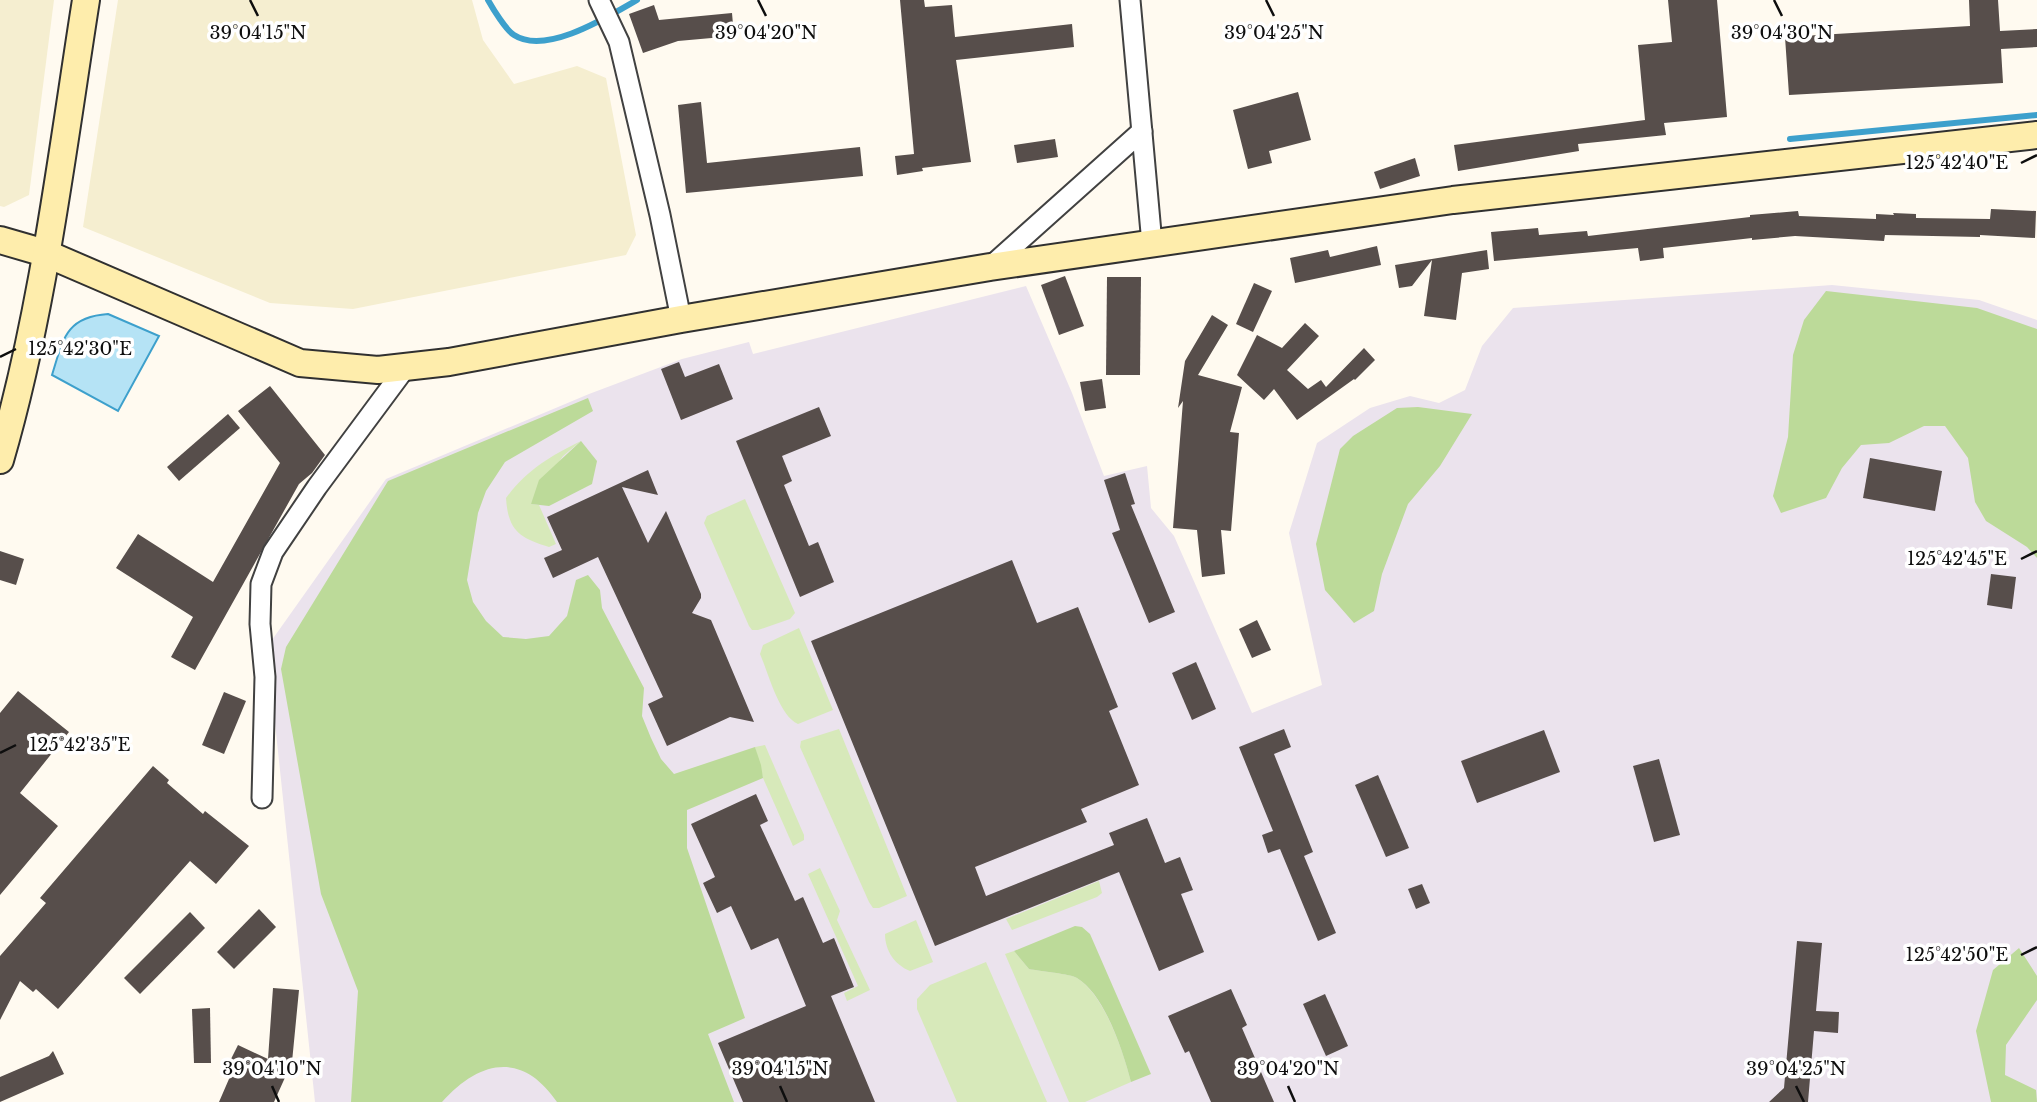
<svg xmlns="http://www.w3.org/2000/svg" width="2037" height="1102" viewBox="0 0 2037 1102" font-family="'Libre Baskerville',serif">
	<style>
		.industrial { fill: #ebe3ed }
		.farmland { fill: #f5eed0 }
		.green { fill: #d7e9ba }
		.forest { fill: #bcda99 }
		.water { fill: #b5e3f5; stroke: #3da0cc; stroke-width: 2 }
		.lines { fill: none; stroke-linecap: round; stroke-linejoin: round }
		.stream { stroke: #3da0cc; stroke-width: 6 }
		.building { fill: #574e4b }
		.street-casing { stroke: #414141; stroke-width: 23 }
		.secondary-casing { stroke: #303030; stroke-width: 30 }
		.street { stroke: #fff; stroke-width: 19 }
		.secondary { stroke: #feedac; stroke-width: 26 }
		.ticks { fill: none; stroke: #0e0e0e; stroke-width: 2.5 }
		.ticks-label { font-size: 18px; text-anchor: middle; fill: #0e0e0e; stroke: #fff; stroke-width: 7; stroke-linejoin: round; paint-order: stroke }
	</style>
	<rect width="100%" height="100%" fill="#fffaf0"/>
	<path class="industrial" d="M1832,285L1979,300L2037,320V1102H315L267,647L386,479L589,394L682,359L749,342L753,354L1026,286L1072,393L1104,476L1147,466L1151,508L1174,536L1252,713L1322,685L1289,533L1317,443L1370,408L1410,396L1439,403L1465,390L1482,346L1513,308Z"/>
	<g class="farmland">
		<path d="M0,0H54L29,195L4,207L0,206Z"/>
		<path d="M118,0H472L483,40L514,84L577,66L606,78L636,235L626,255L353,309L270,303L83,227Z"/>
	</g>
	<g class="green">
		<path d="M581,441L563,456L531,504L539,505L556,544L549,547C519,538 508,530 506,498C527,470 550,456 581,441Z"/>
		<path d="M745,499L795,613L790,619L758,630H752L749,626L704,523L707,516Z"/>
		<path d="M799,628L833,710L798,724C779,716 768,672 760,654L763,645Z"/>
		<path d="M839,729L907,896L879,908H873L869,902L800,747L801,741Z"/>
		<path d="M765,745L804,835V840L793,846L763,778L755,747Z"/>
		<path d="M820,868L840,911L837,920L870,990L847,1001L844,993L858,986L808,874Z"/>
		<path d="M1099,881L1102,893L1097,897L1012,930L1006,919Z"/>
		<path d="M916,920L933,962L910,971C895,965 885,951 885,934Z"/>
		<path d="M1014,951L1029,969C1039,971 1071,974 1077,978C1105,996 1123,1051 1131,1082L1085,1102H1069L1005,954Z"/>
		<path d="M986,962L1047,1102H957L917,1009V999L930,985Z"/>
	</g>
	<g class="forest">
		<path d="M1826,291L1977,308L2037,329V558L2027,547L1986,521L1975,502L1968,458L1945,426H1924L1889,443L1861,445L1842,468L1826,498L1781,513L1773,496L1788,437L1793,355L1804,320Z"/>
		<path d="M588,398L593,411L505,462L486,491L478,513L467,580L473,602L486,621L503,637L526,639L549,636L567,616L576,580L588,575L600,590L602,608L644,688L642,716L651,738L661,759L674,774L755,747L761,765L763,778L687,810V848L745,1018L708,1034L734,1102H557C522,1051 480,1060 442,1102H351L358,991L321,894L281,669L286,647L388,481Z"/>
		<path d="M1418,407L1472,414L1440,466L1408,504L1382,574L1374,611L1354,623L1325,590L1316,544L1340,449L1353,436L1397,408Z"/>
		<path d="M581,441L597,461L592,484L549,506L531,504L539,480Z"/>
		<path d="M1075,926L1082,927L1090,934L1151,1074L1131,1082C1123,1051 1105,995 1077,978C1071,974 1039,971 1029,969L1014,951Z"/>
		<path d="M2019,948L2037,976V1000L2006,1045L2005,1075L2036,1090L2037,1102H1991L1976,1031L1993,970Z"/>
	</g>
	<path class="water" d="M108,314L159,336L118,411L52,375C63,340 65,317 108,314Z"/>
	<g class="lines">
		<g class="stream">
			<path d="M488,0C493,9 506,30 514,35C546,56 609,16 637,0"/>
			<path d="M1790,139L2037,115"/>
		</g>
	</g>
	<g class="building">
		<path d="M900,0H924L925,7L952,5L955,37L1072,24L1074,47L956,60L971,162L922,168L923,171L897,175L895,156L914,154Z"/>
		<path d="M1668,0H1717L1727,117L1664,123L1666,135L1578,144L1579,151L1458,171L1454,145L1645,120L1638,45L1672,42Z"/>
		<path d="M1969,0H1998L2000,31L2037,29V47L2001,49L2003,83L1789,95L1785,37L1970,26Z"/>
		<path d="M654,5L659,20L732,13L734,36L678,41L643,53L629,14Z"/>
		<path d="M1298,92L1311,140L1269,151L1272,163L1248,169L1233,110Z"/>
		<path d="M701,102L707,163L860,147L863,176L686,193L678,105Z"/>
		<path d="M1055,139L1058,157L1017,163L1014,145Z"/>
		<path d="M1415,158L1420,176L1380,189L1374,172Z"/>
		<path d="M1991,209L2036,211L2035,238L1980,235V237L1885,235L1884,241L1795,236L1752,240V238L1663,248L1664,258L1640,261L1638,248L1494,261L1491,232L1538,228L1539,235L1587,231L1588,236L1750,217V215L1798,211L1799,216L1876,219V214L1894,215L1893,213L1916,214V218L1990,219Z"/>
		<path d="M1377,246L1381,265L1295,283L1290,258L1328,250L1330,257Z"/>
		<path d="M1487,250L1489,269L1462,273L1456,320L1424,316L1432,260L1412,286L1399,288L1395,265Z"/>
		<path d="M1065,276L1084,326L1059,335L1041,285Z"/>
		<path d="M1107,277H1141L1140,375H1106Z"/>
		<path d="M1254,283L1272,291L1253,332L1236,324Z"/>
		<path d="M1212,315L1228,325L1198,375L1242,387L1230,432L1239,433L1231,531L1221,530L1225,574L1202,577L1197,530L1173,528L1183,401L1178,408L1185,361Z"/>
		<path d="M1305,323L1319,336L1287,370L1308,389L1321,380L1326,387L1364,348L1375,360L1355,380L1354,379L1297,420L1274,389L1264,400L1237,375L1257,335L1282,348Z"/>
		<path d="M679,362L685,377L719,364L733,399L681,420L661,369Z"/>
		<path d="M1102,379L1106,408L1085,411L1080,382Z"/>
		<path d="M270,386L325,455L312,473L299,484L195,670L171,657L193,617L116,568L138,534L213,582L280,463L238,411Z"/>
		<path d="M819,407L831,436L782,456L792,481L784,485L809,546L818,542L834,582L800,597L736,441Z"/>
		<path d="M228,414L240,428L179,481L167,467Z"/>
		<path d="M1870,458L1942,471L1935,511L1863,498Z"/>
		<path d="M648,470L658,495L622,487L648,543L666,511L701,594V598L692,613L711,620L754,722L730,717L667,746L648,704L663,697L598,557L553,578L544,558L562,550L547,517Z"/>
		<path d="M1125,473L1135,504L1131,505L1175,612L1149,623L1112,533L1120,530L1104,480Z"/>
		<path d="M0,551L24,559L16,585L0,580Z"/>
		<path d="M1012,560L1037,623L1078,607L1118,707L1109,711L1139,785L1081,809L1087,822L975,867L986,896L1114,845L1109,833L1147,818L1165,863L1180,857L1193,890L1181,894L1204,952L1159,971L1119,872L935,946L811,641Z"/>
		<path d="M1991,574L2016,577L2012,609L1987,605Z"/>
		<path d="M1257,620L1271,650L1252,658L1239,629Z"/>
		<path d="M1196,662L1216,709L1192,720L1172,673Z"/>
		<path d="M18,691L69,732L20,793L58,826L0,895V713Z"/>
		<path d="M224,692L246,701L224,754L202,745Z"/>
		<path d="M1284,729L1291,747L1274,754L1313,852L1304,856L1336,933L1318,941L1280,849L1268,853L1262,835L1273,831L1239,747Z"/>
		<path d="M1544,730L1560,772L1477,803L1461,761Z"/>
		<path d="M1659,759L1680,835L1654,842L1633,766Z"/>
		<path d="M153,766L169,780L167,783L203,814L205,811L249,846L216,884L190,861L58,1009L36,989L33,992L20,981L0,1020V956L46,903L40,898Z"/>
		<path d="M1378,775L1409,848L1386,857L1355,785Z"/>
		<path d="M756,794L768,821L760,825L795,901L803,897L823,943L834,938L854,987L831,996L875,1102H743L718,1043L806,1006L778,938L751,950L731,906L717,913L703,883L715,877L691,824Z"/>
		<path d="M1422,884L1430,903L1416,909L1408,889Z"/>
		<path d="M259,909L276,927L234,969L217,952Z"/>
		<path d="M190,912L205,928L140,994L124,978Z"/>
		<path d="M1797,941L1822,943L1816,1011L1839,1012L1838,1033L1814,1031L1808,1102H1769L1784,1088Z"/>
		<path d="M273,988L299,990L292,1062L274,1102H219L232,1072L226,1069L238,1045L268,1059Z"/>
		<path d="M1231,989L1247,1025L1242,1028L1274,1102H1211L1189,1051L1185,1053L1168,1016Z"/>
		<path d="M1325,994L1348,1046L1326,1056L1303,1004Z"/>
		<path d="M210,1008L211,1063H194L192,1009Z"/>
		<path d="M53,1051L64,1074L0,1102V1077L49,1056Z"/>
	</g>
	<g class="lines">
		<g class="street-casing">
			<g id="street">
				<path d="M599,0L619,42L660,215L681,319"/>
				<path d="M1130,0L1152,244"/>
				<path d="M990,267L1142,131"/>
				<path d="M262,798L265,677L260,624L261,584L273,552L317,487L406,367"/>
			</g>
		</g>
		<g class="secondary-casing">
			<g id="secondary">
				<path d="M0,240L45,253L300,363L378,370L449,362L681,319L990,267L1453,200L2037,135"/>
				<path d="M0,460C43,313 62,152 86,0"/>
			</g>
		</g>
		<use href="#street" class="street"/>
		<use href="#secondary" class="secondary"/>
	</g>
	<path class="ticks" d="M250,0L258,16M758,0L766,16M1266,0L1274,16M1774,0L1782,16M2021,163L2037,155M0,357L16,349M2021,559L2037,551M0,753L16,745M2021,955L2037,947M272,1086L279,1102M780,1086L787,1102M1288,1086L1295,1102M1796,1086L1804,1102"/>
	<g class="ticks-label">
		<text x="258" y="39">39°04'15"N</text>
		<text x="766" y="39">39°04'20"N</text>
		<text x="1274" y="39">39°04'25"N</text>
		<text x="1782" y="39">39°04'30"N</text>
		<text x="1957" y="169">125°42'40"E</text>
		<text x="80" y="355">125°42'30"E</text>
		<text x="1957" y="565">125°42'45"E</text>
		<text x="80" y="751">125°42'35"E</text>
		<text x="1957" y="961">125°42'50"E</text>
		<text x="272" y="1075">39°04'10"N</text>
		<text x="780" y="1075">39°04'15"N</text>
		<text x="1288" y="1075">39°04'20"N</text>
		<text x="1796" y="1075">39°04'25"N</text>
	</g>
</svg>
